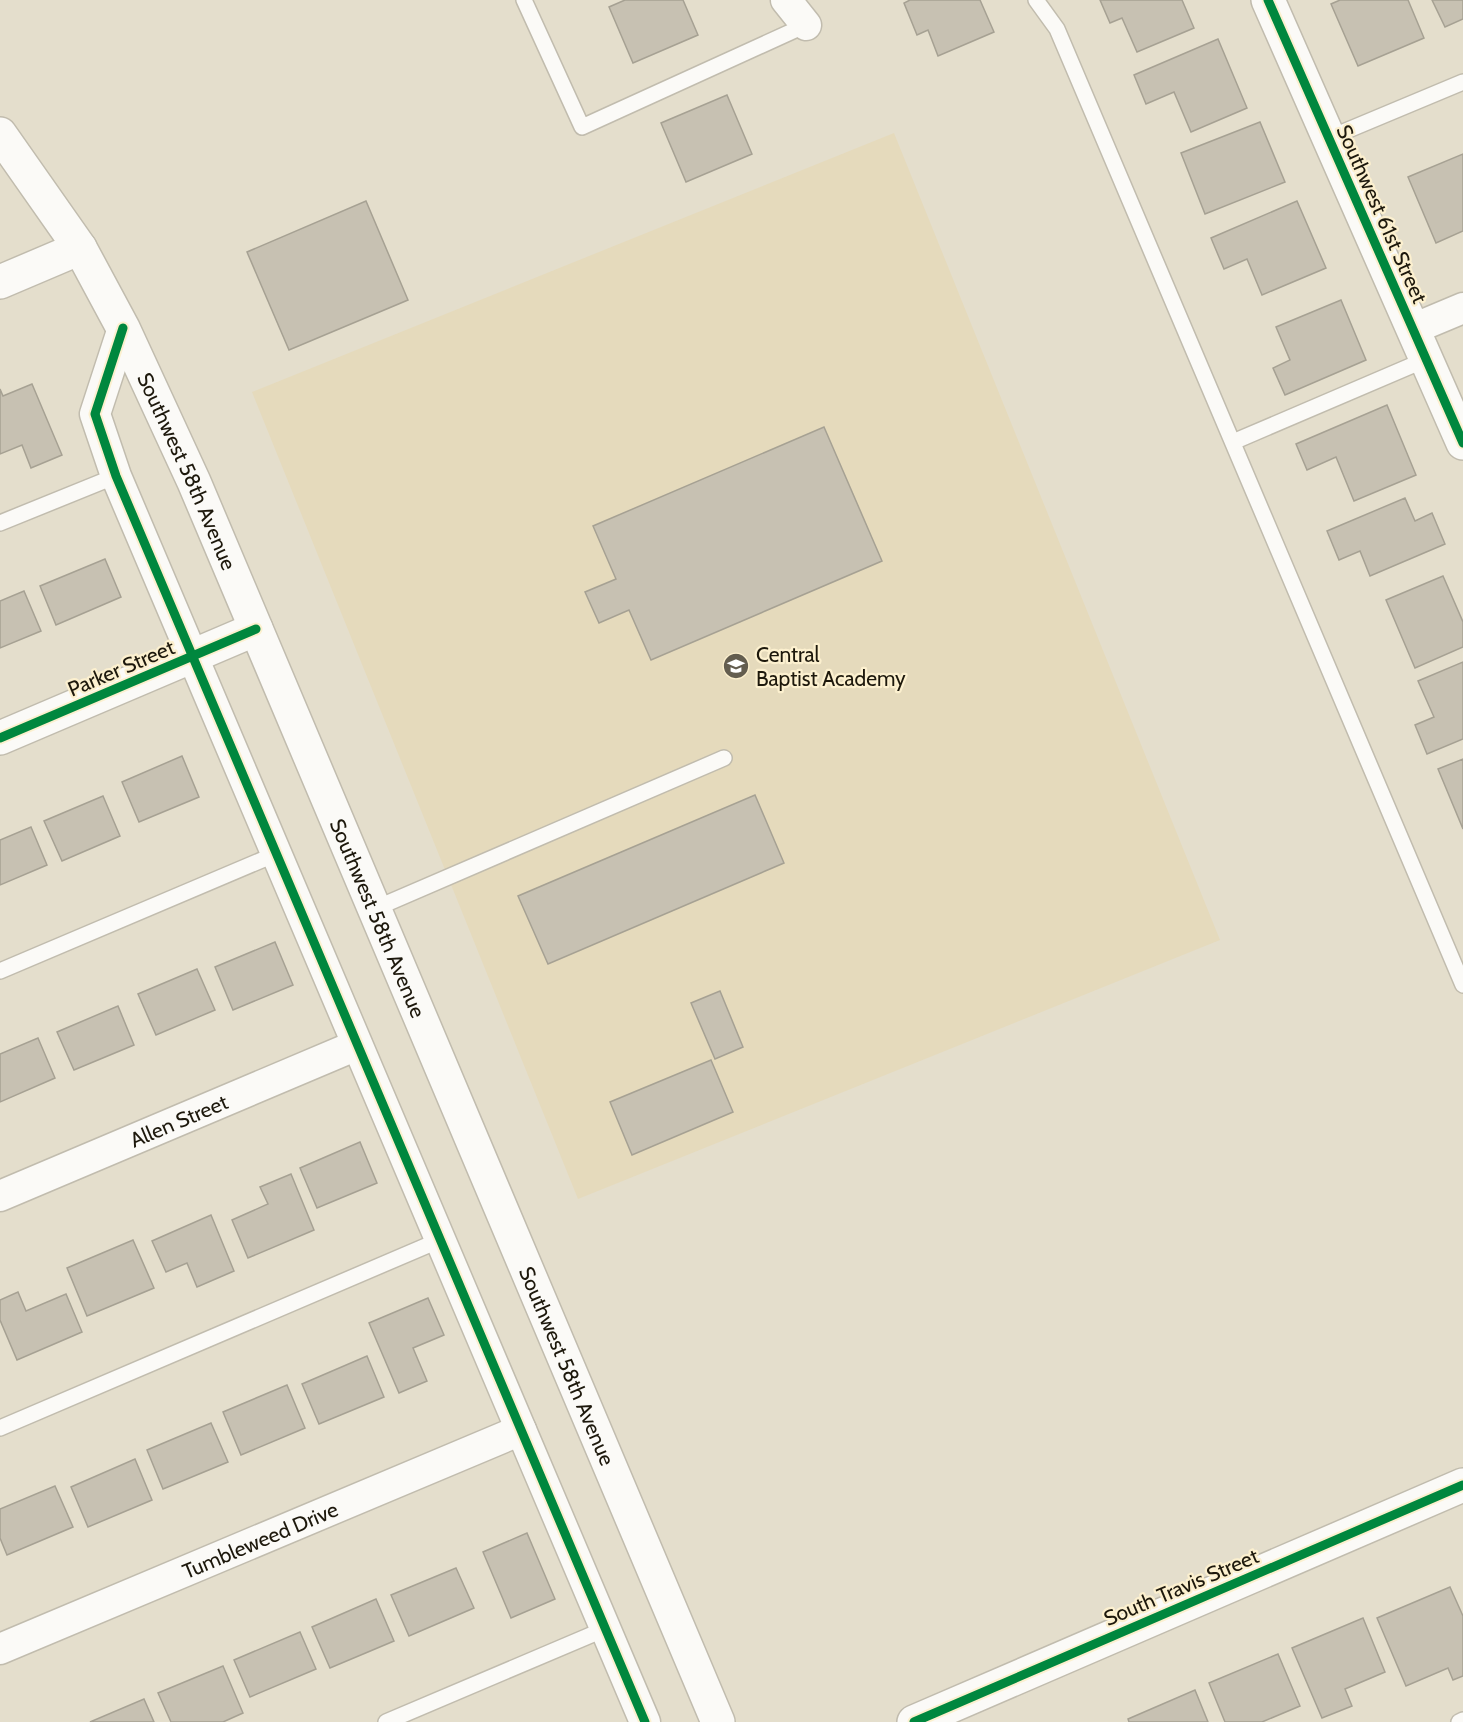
<svg xmlns="http://www.w3.org/2000/svg" width="1463" height="1722" viewBox="0 0 1463 1722" font-family="Cabin,sans-serif">
	<style>
		.built { fill: #e5dabc }
		.building { fill: #c7c1b2; stroke: #a6a193; stroke-width: 1.5 }
		.lines { fill: none; stroke-linecap: round; stroke-linejoin: round }
		.service-casing { stroke: #c1bcae; stroke-width: 18 }
		.minor-casing { stroke: #c1bcae; stroke-width: 33 }
		.tertiary-casing { stroke: #c1bcae; stroke-width: 36 }
		.secondary-casing { stroke: #c1bcae; stroke-width: 36 }
		.service { stroke: #fbfaf7; stroke-width: 15 }
		.minor { stroke: #fbfaf7; stroke-width: 30 }
		.tertiary { stroke: #fbfaf7; stroke-width: 33 }
		.secondary { stroke: #fbfaf7; stroke-width: 33 }
		.cycleway-casing { stroke: #fcf0cf; stroke-width: 13 }
		.cycleway { stroke: #00873e; stroke-width: 9 }
		.labels { text-anchor: middle; dominant-baseline: central; stroke-width: 4.5; stroke-linejoin: round; paint-order: stroke }
		.street-label { font-size: 21px; fill: #1d180c; stroke: #fcf0cf }
		.poi-label { font-size: 21px; fill: #1d180c; stroke: #fcf0cf; text-anchor: start }
	</style>
	<rect width="100%" height="100%" fill="#e4decc"/>
	<path class="built" d="M894,133L1220,940L578,1199L252,392Z"/>
	<g class="building">
		<path d="M625,0H683L698,35L633,63L609,7Z"/>
		<path d="M910,0H980L994,32L938,56L928,30L917,35L904,3Z"/>
		<path d="M1100,0H1182L1194,28L1137,52L1122,18L1110,23Z"/>
		<path d="M1340,0H1408L1424,38L1358,66L1331,4Z"/>
		<path d="M1432,0H1463V19L1445,27Z"/>
		<path d="M1218,39L1247,108L1191,132L1174,92L1146,104L1134,75Z"/>
		<path d="M727,95L752,154L686,182L661,123Z"/>
		<path d="M1260,122L1285,182L1205,214L1181,153Z"/>
		<path d="M1463,154V231L1436,243L1408,177Z"/>
		<path d="M366,201L408,300L289,350L247,252Z"/>
		<path d="M1297,201L1326,268L1262,295L1247,259L1224,269L1211,238Z"/>
		<path d="M1341,300L1366,360L1285,395L1273,368L1290,360L1276,327Z"/>
		<path d="M32,384L62,455L31,468L22,445L0,454V389L3,396Z"/>
		<path d="M1387,405L1416,475L1354,501L1336,457L1307,470L1296,444Z"/>
		<path d="M824,427L882,561L651,660L629,610L599,623L585,592L616,579L593,526Z"/>
		<path d="M1405,498L1415,521L1432,513L1445,544L1370,576L1360,551L1339,560L1327,531Z"/>
		<path d="M105,559L121,597L56,625L40,586Z"/>
		<path d="M1443,576L1463,622V647L1415,668L1386,600Z"/>
		<path d="M24,591L41,631L0,648V601Z"/>
		<path d="M1463,662V739L1427,754L1415,725L1434,717L1418,681Z"/>
		<path d="M182,756L199,797L139,822L122,782Z"/>
		<path d="M1463,759V829L1438,769Z"/>
		<path d="M755,795L784,863L548,964L518,896Z"/>
		<path d="M103,796L120,836L62,861L44,821Z"/>
		<path d="M31,827L47,865L0,885V840Z"/>
		<path d="M275,942L293,985L233,1010L215,967Z"/>
		<path d="M197,969L215,1010L156,1035L138,994Z"/>
		<path d="M720,991L743,1047L715,1059L691,1003Z"/>
		<path d="M118,1006L134,1045L74,1070L57,1032Z"/>
		<path d="M38,1038L55,1078L0,1102V1054Z"/>
		<path d="M711,1060L733,1112L632,1155L610,1102Z"/>
		<path d="M360,1142L377,1183L317,1208L300,1168Z"/>
		<path d="M291,1174L314,1230L248,1258L232,1220L268,1204L260,1187Z"/>
		<path d="M211,1215L234,1271L197,1287L187,1263L166,1272L152,1241Z"/>
		<path d="M133,1240L154,1288L87,1316L67,1268Z"/>
		<path d="M18,1292L26,1311L66,1294L82,1332L17,1360L0,1320V1300Z"/>
		<path d="M428,1298L444,1335L413,1348L427,1381L399,1393L369,1323Z"/>
		<path d="M367,1356L384,1397L319,1424L302,1384Z"/>
		<path d="M287,1385L305,1428L241,1455L223,1412Z"/>
		<path d="M211,1423L228,1462L163,1489L147,1450Z"/>
		<path d="M135,1459L152,1500L88,1527L71,1487Z"/>
		<path d="M55,1486L73,1527L7,1555L0,1538V1509Z"/>
		<path d="M527,1533L555,1599L511,1618L483,1552Z"/>
		<path d="M456,1568L474,1608L409,1636L391,1595Z"/>
		<path d="M1450,1587L1463,1616V1676L1453,1680L1448,1668L1406,1686L1377,1618Z"/>
		<path d="M376,1599L394,1641L330,1668L312,1627Z"/>
		<path d="M1363,1618L1385,1672L1345,1689L1352,1706L1322,1718L1292,1648Z"/>
		<path d="M300,1632L316,1669L250,1697L234,1660Z"/>
		<path d="M1278,1654L1300,1706L1262,1722H1225L1209,1683Z"/>
		<path d="M223,1666L243,1713L223,1722H171L158,1693Z"/>
		<path d="M1195,1690L1208,1722H1129L1128,1719Z"/>
		<path d="M144,1699L154,1722H90Z"/>
	</g>
	<g class="lines">
		<g class="service-casing">
			<g id="service">
				<path d="M524,0L582,127L806,25"/>
				<path d="M1036,0L1057,29L1463,985"/>
				<path d="M1329,138L1463,82"/>
				<path d="M1233,442L1427,359"/>
				<path d="M0,523L116,476"/>
				<path d="M374,909L724,758"/>
				<path d="M0,971L276,854"/>
				<path d="M0,1428L440,1240"/>
				<path d="M386,1722L605,1629"/>
				<path d="M1459,1722L1463,1720"/>
			</g>
		</g>
		<g class="minor-casing">
			<g id="minor">
				<path d="M786,0L806,25"/>
				<path d="M123,328L95,414L116,476L645,1722"/>
				<path d="M1413,329L1463,308"/>
				<path id="s1" d="M0,1196L357,1045"/>
				<path id="s2" d="M0,1649L521,1430"/>
			</g>
		</g>
		<g class="tertiary-casing">
			<g id="tertiary">
				<path d="M1268,0L1463,443"/>
				<path d="M0,282L80,248"/>
				<path d="M914,1722L1463,1485"/>
			</g>
		</g>
		<g class="secondary-casing">
			<g id="secondary">
				<path id="s3" d="M0,134L80,248L123,328L194,482L718,1722"/>
				<path d="M0,738L256,629"/>
			</g>
		</g>
		<use href="#service" class="service"/>
		<use href="#minor" class="minor"/>
		<use href="#tertiary" class="tertiary"/>
		<use href="#secondary" class="secondary"/>
		<g class="cycleway-casing">
			<g id="cycleway">
				<path d="M1268,0L1463,443"/>
				<path d="M123,328L95,414L116,476L645,1722"/>
				<path d="M0,738L256,629"/>
				<path d="M914,1722L1463,1485"/>
			</g>
		</g>
		<use href="#cycleway" class="cycleway"/>
	</g>
	<defs>
		<g id="school-disc" transform="scale(1.35)"><circle r="9.5" fill="#635d4f" stroke="#fcf0cf"/><path d="M0-5L7-2L0 1L-7-2ZM-4 1L0 2.5L4 1V4Q0 6-4 4Z" fill="#fff"/></g>
	</defs>
	<g fill-rule="evenodd">
		<use href="#school-disc" x="736" y="666"/>
	</g>
	<g class="labels">
		<g class="street-label">
			<text transform="translate(1382 214) rotate(66)">Southwest 61st Street</text>
			<text stroke="none"><textPath href="#s3" startOffset="387">Southwest 58th Avenue</textPath></text>
			<text transform="translate(121 668) rotate(-23)">Parker Street</text>
			<text stroke="none"><textPath href="#s3" startOffset="873">Southwest 58th Avenue</textPath></text>
			<text stroke="none"><textPath href="#s1" startOffset="194">Allen Street</textPath></text>
			<text stroke="none"><textPath href="#s3" startOffset="1359">Southwest 58th Avenue</textPath></text>
			<text stroke="none"><textPath href="#s2" startOffset="282">Tumbleweed Drive</textPath></text>
			<text transform="translate(1181 1587) rotate(-23)">South Travis Street</text>
		</g>
		<g class="poi-label">
			<text x="756" y="654">Central<tspan x="756" dy="24">Baptist Academy</tspan></text>
		</g>
	</g>
</svg>
